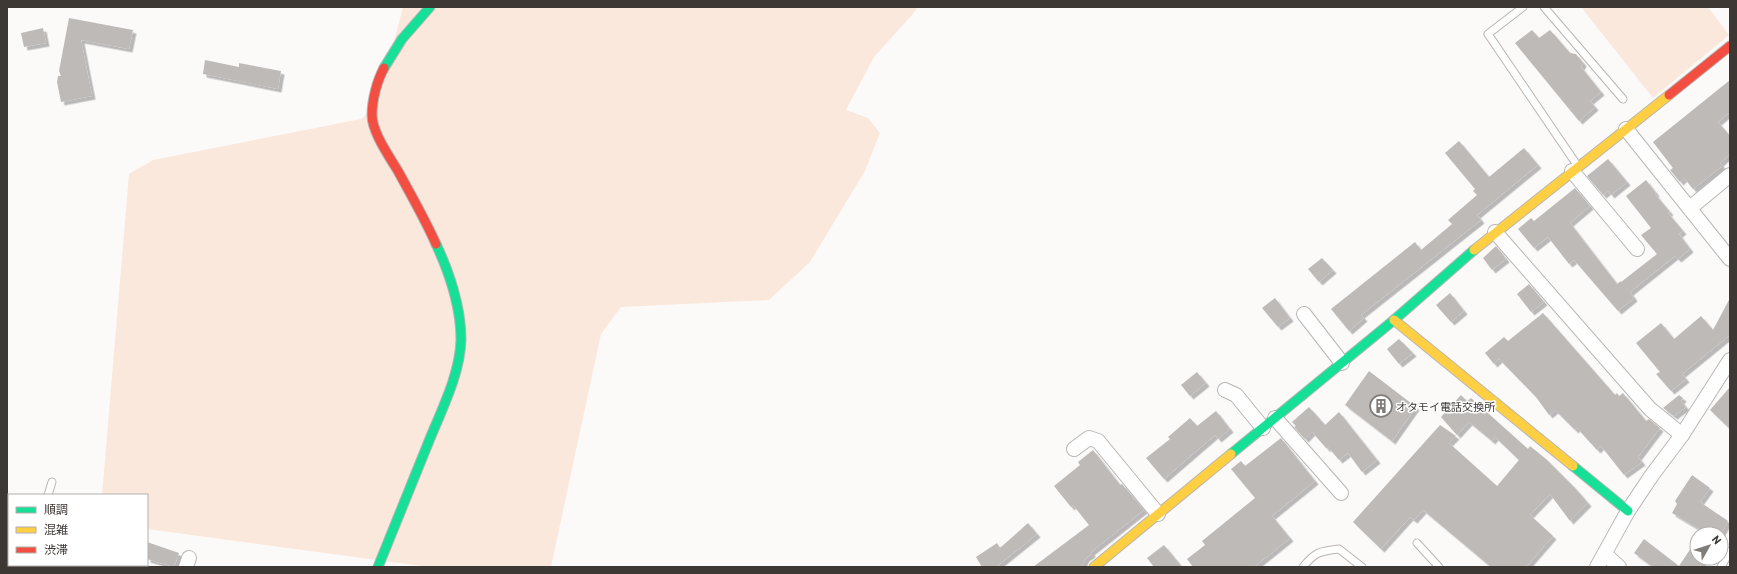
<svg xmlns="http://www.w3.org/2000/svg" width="1737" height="574" viewBox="0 0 1737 574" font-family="Barlow,'Noto Sans JP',sans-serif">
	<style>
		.green { fill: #fbe8dc }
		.building { fill: #bebab8; filter: url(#shadow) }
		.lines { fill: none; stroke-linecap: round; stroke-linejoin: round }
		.lane-casing { stroke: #b9b6b4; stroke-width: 9 }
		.street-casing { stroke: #b9b6b4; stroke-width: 16 }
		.fast-casing { stroke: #b9b6b4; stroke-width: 11 }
		.slow-casing { stroke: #b9b6b4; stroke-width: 11 }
		.jam-casing { stroke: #b9b6b4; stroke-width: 11 }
		.lane { stroke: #fffefe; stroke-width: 7 }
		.street { stroke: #fffefe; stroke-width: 14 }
		.fast { stroke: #16e098; stroke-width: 9 }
		.slow { stroke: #ffcf43; stroke-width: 9 }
		.jam { stroke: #f24e42; stroke-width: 9 }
		.labels { text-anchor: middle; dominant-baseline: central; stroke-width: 3; stroke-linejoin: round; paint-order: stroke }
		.poi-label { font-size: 11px; fill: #3e3834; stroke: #fff; text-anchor: start }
	</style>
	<defs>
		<filter id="shadow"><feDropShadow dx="3.5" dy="3.5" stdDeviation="0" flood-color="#0004"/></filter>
	</defs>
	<rect width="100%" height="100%" fill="#fcfaf9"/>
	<g class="green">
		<path d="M403,7H918L912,15L874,57L846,110L868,118L880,133L865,171L810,262L769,300L621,307L601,334L551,567H429L147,529V495H102L129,174L153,160L361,119L377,106Z"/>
		<path d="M1581,7H1708L1729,35L1653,98Z"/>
	</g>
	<g class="building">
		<path d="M69,18L133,30L129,49L81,40L92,96L61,102L57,82L58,76H61L59,71Z"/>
		<path d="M43,28L46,43L24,47L21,33Z"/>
		<path d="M1532,30L1539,38L1550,30L1570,53L1576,54L1583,63L1581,67L1601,92L1590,101L1595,107L1579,121L1515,43Z"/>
		<path d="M205,60L239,67V63L281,71L278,89L203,74Z"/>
		<path d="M1730,80V112L1718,122L1730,136V154L1720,163L1722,166L1693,189L1684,178L1680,182L1670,170L1673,168L1653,142Z"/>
		<path d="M1459,141L1489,177L1524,148L1538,165L1477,215L1481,220L1361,315L1364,318L1349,331L1331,309L1415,242L1421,250L1452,224L1448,220L1477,195L1473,191L1475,189L1445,153Z"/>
		<path d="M1608,159L1627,182L1611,195L1608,191L1603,195L1587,176Z"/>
		<path d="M1646,180L1656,193L1655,194L1670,212L1668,213L1683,231L1679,234L1690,249L1678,259L1675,256L1630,292L1634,298L1618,311L1574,260L1569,264L1548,237L1534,248L1518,229L1531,218L1534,221L1575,188L1590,206L1570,223L1617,284L1621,281V282L1657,254L1641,235L1651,228L1626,196Z"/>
		<path d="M1496,246L1506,259L1492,270L1483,258Z"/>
		<path d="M1322,258L1333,270L1319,282L1308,269Z"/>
		<path d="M1529,284L1544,302L1531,312L1517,294Z"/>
		<path d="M1450,293L1464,311L1451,322L1436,305Z"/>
		<path d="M1275,298L1290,318L1278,327L1262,308Z"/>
		<path d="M1730,298V335L1682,374L1686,379L1671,391L1656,374L1660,372L1636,343L1661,323L1674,339L1701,316L1713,330Z"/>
		<path d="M1543,313L1615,395L1617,393L1619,396L1623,393L1646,421L1649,419L1660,428L1638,457L1642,462L1624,475L1601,446L1597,450L1577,428L1575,430L1555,410L1549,415L1536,397L1499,359L1494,364L1485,353L1504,337L1508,341Z"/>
		<path d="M1399,339L1413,353L1399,364L1387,349Z"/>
		<path d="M1369,371L1416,407L1392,441L1345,405Z"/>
		<path d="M1197,372L1206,383L1190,396L1181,385Z"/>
		<path d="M1730,387V429L1710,410Z"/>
		<path d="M1461,395L1467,401L1471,398L1528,449L1530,446L1546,459L1575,488L1588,503L1570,521L1550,494L1530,515L1553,536L1526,567H1491L1423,510L1414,520L1410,517L1381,549L1353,522L1440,425L1456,436L1449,443L1497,486L1519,460L1495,437L1492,441L1469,422L1457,435L1441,417Z"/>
		<path d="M1679,395L1683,398L1681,401L1686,407L1674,416L1663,408Z"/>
		<path d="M1309,407L1325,425L1339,412L1377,460L1362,472L1348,453L1339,460L1328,447L1327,449L1312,432L1305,439L1294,427L1296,426L1292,422Z"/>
		<path d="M1216,411L1230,429L1218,439L1215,435L1164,479L1146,458L1170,439L1168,437L1190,418L1197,426Z"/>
		<path d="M1281,438L1315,481L1272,516L1290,538L1254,567H1193L1187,559L1205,545L1202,541L1255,498L1231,469L1241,461L1245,466Z"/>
		<path d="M1093,450L1120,485L1122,484L1144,510L1091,552L1092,554L1086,558L1081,567H1033L1089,525L1073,505L1071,507L1054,486L1080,465L1078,462Z"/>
		<path d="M1692,475L1710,488L1700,502L1728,521L1721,534H1701L1702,531L1672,513L1677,504L1675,501Z"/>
		<path d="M1028,523L1037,534L996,567H982L976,557L997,543L1000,548Z"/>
		<path d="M1644,539L1679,566L1697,539V558H1705L1699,567H1653L1634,553Z"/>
		<path d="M147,542L179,553L174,567L147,559Z"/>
		<path d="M1164,545L1182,567H1154L1147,558Z"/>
	</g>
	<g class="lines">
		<g class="lane-casing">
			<g id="lane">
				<path d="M1523,7L1488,34L1577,165"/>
				<path d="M1544,7L1623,99"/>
				<path d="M48,495L52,482"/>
				<path d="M1417,543L1439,567"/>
				<path d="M29,567L30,565"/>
				<path d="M1303,567C1315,552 1320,551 1339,549L1362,567"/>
				<path d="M1721,567L1730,551"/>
			</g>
		</g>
		<g class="street-casing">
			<g id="street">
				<path d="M1626,129L1730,259"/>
				<path d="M1572,171L1637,249"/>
				<path d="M1690,208L1730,175"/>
				<path d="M1495,232L1650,409L1682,435"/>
				<path d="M1304,314L1342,363"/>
				<path d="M1225,390L1236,395L1263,428"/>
				<path d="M1275,418L1341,493"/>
				<path d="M1074,449L1089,438L1098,441L1158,514"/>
				<path d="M1605,554L1619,567"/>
				<path d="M186,567L189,558"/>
				<path d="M1597,567L1628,511L1652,475L1682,435L1730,360"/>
			</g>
		</g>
		<g class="fast-casing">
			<g id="fast">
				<path d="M384,68L402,39L430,7"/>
				<path d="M1231,454L1394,320L1474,250"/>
				<path d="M1573,466L1628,511"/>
				<path d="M378,567C395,525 412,483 429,441C442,409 460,374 461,340C461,307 450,274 436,244"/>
			</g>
		</g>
		<g class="slow-casing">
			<g id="slow">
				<path d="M1474,250L1669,95"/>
				<path d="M1394,320L1573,466"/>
				<path d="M1094,567L1231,454"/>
			</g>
		</g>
		<g class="jam-casing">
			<g id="jam">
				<path d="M384,68C377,81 372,100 372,115C372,132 389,156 398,171C411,195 425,219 436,244"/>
				<path d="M1669,95L1730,46"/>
			</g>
		</g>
		<use href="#lane" class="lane"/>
		<use href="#street" class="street"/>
		<use href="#fast" class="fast"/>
		<use href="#slow" class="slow"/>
		<use href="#jam" class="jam"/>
	</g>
	<defs>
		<g id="building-ring" transform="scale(1.15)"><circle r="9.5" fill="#fff" stroke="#807c79" stroke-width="1.5"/><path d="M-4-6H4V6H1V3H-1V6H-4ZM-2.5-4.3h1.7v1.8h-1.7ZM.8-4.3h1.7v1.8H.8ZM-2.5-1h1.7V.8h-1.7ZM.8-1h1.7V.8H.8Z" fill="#807c79"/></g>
	</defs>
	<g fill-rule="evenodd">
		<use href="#building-ring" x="1381" y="406"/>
	</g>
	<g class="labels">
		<g class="poi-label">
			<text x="1396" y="406">オタモイ電話交換所</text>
		</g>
	</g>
	<rect width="1737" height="574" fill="none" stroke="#3e3834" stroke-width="16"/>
	<rect x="8" y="494" width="140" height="72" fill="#ffffff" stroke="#b2afae"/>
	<rect x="16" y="507" width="20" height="6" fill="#16e098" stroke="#b2afae"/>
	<text x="44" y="514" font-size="12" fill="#3e3834">順調</text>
	<rect x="16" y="527" width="20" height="6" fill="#ffcf43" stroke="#b2afae"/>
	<text x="44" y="534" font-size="12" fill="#3e3834">混雑</text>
	<rect x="16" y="547" width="20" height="6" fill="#f24e42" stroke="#b2afae"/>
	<text x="44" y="554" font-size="12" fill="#3e3834">渋滞</text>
	<g transform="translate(1709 546) rotate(51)"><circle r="19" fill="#ffffff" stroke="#b2afae"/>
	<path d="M0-3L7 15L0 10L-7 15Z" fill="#807c79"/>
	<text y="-6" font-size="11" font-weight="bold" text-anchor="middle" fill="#3e3834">N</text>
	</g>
</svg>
